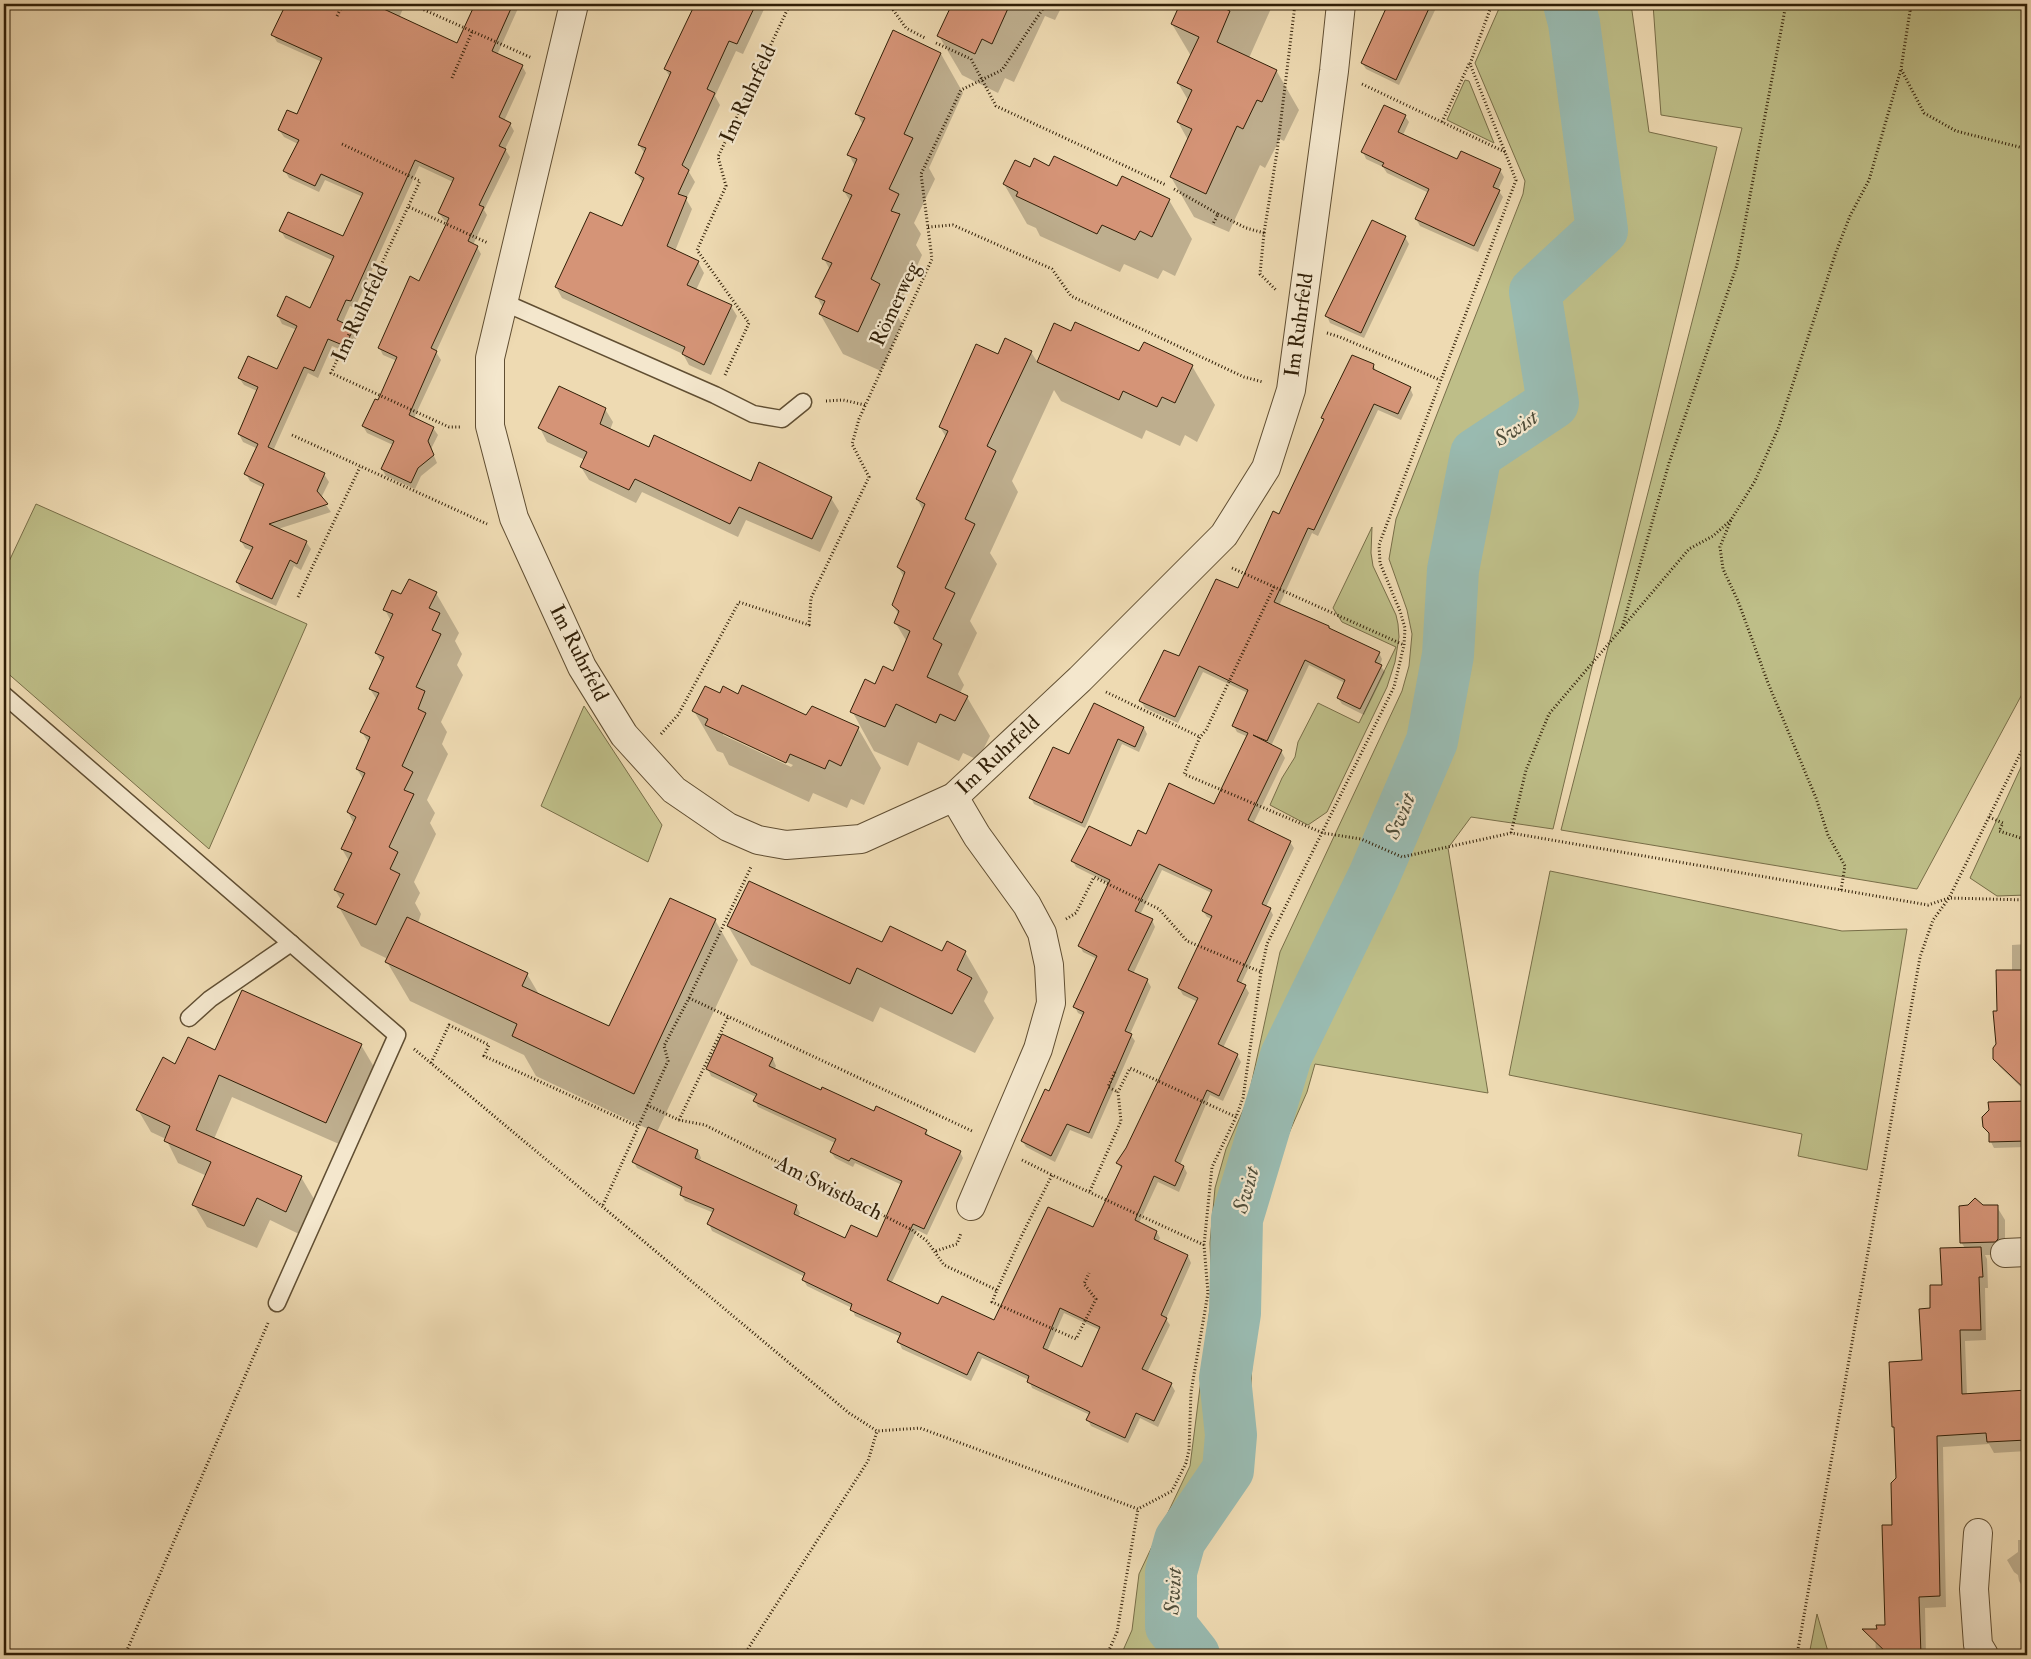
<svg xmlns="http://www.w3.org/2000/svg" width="2031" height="1659" viewBox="0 0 2031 1659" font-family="'IM FELL Double Pica',serif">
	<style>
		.green { fill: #bebe88; stroke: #786e48 }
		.shadow { fill: #0003; fill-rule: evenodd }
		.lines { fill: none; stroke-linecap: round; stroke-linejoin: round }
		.river { stroke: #99bab0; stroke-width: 52 }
		.building { fill: #d59477; stroke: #311f07; fill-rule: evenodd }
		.service-casing { stroke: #604e32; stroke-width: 19 }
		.minor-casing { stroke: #604e32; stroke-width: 30 }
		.path { stroke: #311f07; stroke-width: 3; stroke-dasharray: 1 2.5; stroke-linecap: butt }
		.service { stroke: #f4e7cd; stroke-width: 16 }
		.minor { stroke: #f4e7cd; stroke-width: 28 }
		.labels { text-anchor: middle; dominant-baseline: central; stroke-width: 4.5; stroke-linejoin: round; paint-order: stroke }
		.street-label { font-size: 21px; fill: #311f07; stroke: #f4e7cd }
		.water-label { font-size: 22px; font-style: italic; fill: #504e3a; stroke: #f4e7cd }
	</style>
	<rect width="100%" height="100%" fill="#eedab2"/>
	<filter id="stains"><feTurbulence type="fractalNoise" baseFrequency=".004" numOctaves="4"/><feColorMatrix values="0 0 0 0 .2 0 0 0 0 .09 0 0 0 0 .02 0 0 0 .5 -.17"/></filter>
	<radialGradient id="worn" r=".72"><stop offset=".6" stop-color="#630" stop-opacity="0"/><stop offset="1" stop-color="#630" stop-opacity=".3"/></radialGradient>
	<g class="green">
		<path d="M1501,4H1631L1649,132L1717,147L1553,829L1471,817L1448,848L1488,1093L1315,1064L1307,1092L1282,1149L1258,1224L1248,1453C1238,1492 1220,1508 1199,1539C1185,1558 1181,1599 1190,1620C1195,1633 1205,1644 1213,1655H1121L1132,1630L1139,1574L1190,1466L1212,1293L1210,1243L1215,1188L1226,1149L1248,1099L1280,952L1402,691L1409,666L1412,634L1407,610L1389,559L1396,519L1523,194L1525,181L1475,63Z"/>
		<path d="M1653,4H2027V685L1917,889L1561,830L1742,128L1661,115Z"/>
		<path d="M1465,80L1469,81L1494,143L1447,120Z"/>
		<path d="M36,504L307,624L209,849L4,670V572Z"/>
		<path d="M1372,527L1371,553L1373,566L1396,615L1398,624L1399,637L1395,662L1387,687L1327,812L1308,825L1270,805L1282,778L1295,757L1298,742L1318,703L1359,723L1396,647L1342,622L1333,608Z"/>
		<path d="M584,706L662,825L648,862L541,806Z"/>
		<path d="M2027,754V895L1997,896L1970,878Z"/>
		<path d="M1550,871L1842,931L1907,929L1867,1170L1798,1156L1802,1134L1509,1075Z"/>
		<path d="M1817,1614L1829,1655H1809Z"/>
	</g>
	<g class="shadow">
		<path d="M276,4H405L399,18L458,44L477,4H520L497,55L522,66L526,73L504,121L510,124L514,131L505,149L510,157L484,210L487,215L473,245L477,247L481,254L436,352L441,360L414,418L433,428L438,435L431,449L437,463L421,476L415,489L386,476L382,469L393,445L367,433L363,426L378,402L397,361L383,355L379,347L420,283L448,222L444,220L439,213L453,182L419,166L355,308L350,306L342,324L353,329L357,336L349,353L332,346L318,378L308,373L273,451L324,474L329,482L321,498L331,512L278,529L306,542L311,549L301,570L294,566L276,606L241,590L237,582L252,551L245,548L241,541L264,488L250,481L246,474L258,449L243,442L239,434L257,391L244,385L239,378L278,371L297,330L282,324L278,316L311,309L334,261L285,238L281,231L343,238L363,197L325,180L319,192L289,178L285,171L298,144L284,137L279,130L297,116L322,62L277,42L273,35L285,8Z"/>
		<path d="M705,4H763L765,7L743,54L736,51L715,96L720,105L689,172L695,182L686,199L692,209L675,251L698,262L704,273L696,290L731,306L737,316L711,375L689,365L683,354L562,298L556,287L622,228L643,183L636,173L645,154L639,145L670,77L665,69L695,25Z"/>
		<path d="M954,4H1063L1055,20L1045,16L1014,82L1005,78L998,93L962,75L939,36Z"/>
		<path d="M1182,4H1273L1249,58L1276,70L1299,110L1284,141L1280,139L1265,168L1260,165L1229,232L1194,217L1171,177L1188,140L1178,122L1188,100L1178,83L1191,56L1172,24Z"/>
		<path d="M1389,4H1438L1399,85L1366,69L1362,63Z"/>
		<path d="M941,54L963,93L929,168L935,179L914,223L921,234L916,245L922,255L896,313L902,324L881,371L843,354L820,314L823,308L817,297L830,270L824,259L850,201L844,191L855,166L849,155L863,125L857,114Z"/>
		<path d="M1405,116L1409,122L1403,135L1458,161L1500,170L1504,177L1498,190L1503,197L1478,252L1420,226L1416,219L1429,193L1387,173L1383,167L1366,159L1363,152Z"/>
		<path d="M1049,167L1169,200L1192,239L1175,276L1163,270L1158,279L1124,264L1120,272L1040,236L1036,228L1027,224L1004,184L1030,168Z"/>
		<path d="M1405,237L1409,244L1364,338L1330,323L1327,316Z"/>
		<path d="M1054,325L1072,333L1192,366L1215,405L1197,442L1185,435L1180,446L1146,430L1142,439L1061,401L1054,390L1012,481L1018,492L990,553L997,564L970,621L977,633L958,674L964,685L960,693L967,697L990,736L978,760L963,753L959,761L918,742L908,766L874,751L852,711L876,686L894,673L907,642L895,622L899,615L893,605L904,577L898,567L923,510L917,499L946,437L940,427L998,356L1031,352L1038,363Z"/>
		<path d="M1373,365L1377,373L1410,388L1413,395L1401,420L1378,410L1318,536L1312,533L1279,606L1329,627L1331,630L1379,653L1382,659L1380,665L1385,672L1364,715L1342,704L1338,698L1345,683L1309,665L1271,746L1281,751L1285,758L1253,824L1290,842L1294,848L1266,907L1270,909L1273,915L1241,984L1245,986L1249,993L1223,1048L1237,1055L1241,1062L1223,1101L1210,1095L1180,1165L1184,1167L1187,1173L1179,1192L1158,1182L1139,1223L1156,1231L1160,1238L1158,1242L1188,1256L1191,1263L1166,1319L1170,1325L1147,1373L1171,1384L1175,1391L1158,1427L1140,1418L1128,1443L1091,1426L1088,1420L1090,1415L1032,1388L1029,1380L982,1358L971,1381L902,1349L899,1342L901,1337L855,1316L852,1308L807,1286L803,1279L805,1277L712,1231L709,1224L714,1213L685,1201L681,1195L682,1190L637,1168L634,1162L648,1129L536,1076L524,1055L410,1001L387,962L388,959L361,946L339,907L342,901L335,890L349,861L342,849L354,824L348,812L363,779L357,769L369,744L362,732L377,700L370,689L382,663L376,653L391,621L385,610L402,596L436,593L459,633L455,641L462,654L457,665L463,675L441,722L447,732L442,744L448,754L427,800L435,813L430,823L436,834L414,882L420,893L415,903L421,914L418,923L527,974L540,996L610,1028L715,920L738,960L657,1132L698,1151L701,1158L699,1162L796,1206L800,1213L798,1217L846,1239H877L902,1185L855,1163L853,1167L835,1158L831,1152L835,1143L758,1107L755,1101L756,1097L711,1076L708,1069L723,1036L773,1059L776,1066L774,1070L822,1092L926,1131L930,1138L960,1152L963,1158L927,1235L917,1230L891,1284L939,1306L995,1322L1094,1229L1122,1170L1118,1163L1127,1149L1198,1002L1183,995L1179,988L1212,919L1207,917L1203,911L1212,893L1162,870L1140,915L1152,920L1155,927L1133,974L1147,980L1151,987L1130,1034L1135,1041L1092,1139L1070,1130L1055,1162L1026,1147L1022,1140L1049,1092L1084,1016L1078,1013L1075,1007L1097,959L1083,952L1080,946L1110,884L1076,867L1073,861L1131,848L1146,836L1215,806L1248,737L1237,732L1233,725L1248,693L1203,672L1178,723L1145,708L1141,701L1238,590L1279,516L1324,421L1323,418ZM1064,1313L1100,1330L1082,1368L1047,1352Z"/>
		<path d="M605,409L613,422L610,430L649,448L751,482L831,498L839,511L820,552L746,520L738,537L642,492L636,503L589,480L581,467L585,460L547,442L540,428Z"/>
		<path d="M721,695L739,696L807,716L858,728L881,768L864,805L851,799L847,808L813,793L809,802L729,765L723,753L717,751L694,711ZM723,732L793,765L791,767L723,735Z"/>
		<path d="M1094,704L1144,728L1147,734L1139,752L1122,744L1085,828L1034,804L1031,798L1070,756Z"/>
		<path d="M728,926L942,952H965L988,992L984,1001L994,1018L975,1053L880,1007L873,1022L751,965Z"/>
		<path d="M2027,944V1093L1999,1066L1995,1059L1997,1044L1998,1012L2012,971V945Z"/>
		<path d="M361,1045L374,1067L339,1144L232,1097L214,1139L301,1177L314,1199L299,1234L270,1220L257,1248L207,1227L194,1205L207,1176L178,1163L166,1139L151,1132L138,1110L176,1065L215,1052Z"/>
		<path d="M2027,1102V1147L1994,1148L1991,1142L1990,1136L1984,1126L1990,1110V1103Z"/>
		<path d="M1982,1206L1997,1207L2005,1220V1253L2003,1255H1985L1987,1259L1988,1288H1985L1986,1340L1965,1341L1967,1395L2027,1391V1451L1994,1453L1989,1444L1943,1447L1946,1607L1925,1608L1926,1655H1876L1875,1630L1886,1626L1897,1478L1896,1430L1893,1427L1923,1361L1931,1310L1965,1248L1961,1242Z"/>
		<path d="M2018,1540H2027V1594L2019,1581L2018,1575L2014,1572L2007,1560L2018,1552Z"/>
	</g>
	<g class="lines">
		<path class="river" d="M1194,1655L1171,1626V1572L1180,1540L1228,1470L1231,1435L1225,1378L1235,1313L1237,1219L1286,1056L1374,876L1432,741L1448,655L1453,570L1476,454L1553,403L1535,292L1602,230L1574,23L1569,4"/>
	</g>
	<g class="building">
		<path d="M286,4H373L457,43L475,4H513L492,51L523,65L499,117L511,123L499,146L506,149L479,205L484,207L468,241L478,246L431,348L437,351L409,415L434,427L428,441L434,455L418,468L411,483L381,469L394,441L362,426L375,399L378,400L397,357L378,348L410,276L419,281L449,218L438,213L454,178L415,160L351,301L346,300L337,320L354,328L345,346L328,339L314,371L304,367L268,447L325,473L317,491L328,504L269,524L307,541L297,564L290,560L272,599L236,582L253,547L240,541L264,484L244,474L258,444L238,434L258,387L238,378L248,356L277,369L297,326L277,316L286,296L310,308L334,256L279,231L288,212L343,236L363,193L321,174L315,186L283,171L299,140L278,130L287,110L297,114L322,58L271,35Z"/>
		<path d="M695,4H756L737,44L729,41L707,89L715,93L682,165L689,170L678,194L687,197L667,246L699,261L687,285L732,305L704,365L682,354L685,347L555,287L590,212L622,226L644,178L635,173L646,148L638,145L671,72L664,69Z"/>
		<path d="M952,4H1010L992,44L982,39L975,54L937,36Z"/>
		<path d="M1180,4H1215L1230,11L1217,42L1277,70L1262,102L1257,100L1243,129L1237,126L1206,194L1170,177L1192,129L1177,122L1192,90L1177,83L1199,37L1171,24Z"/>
		<path d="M1388,4H1431L1396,80L1361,63Z"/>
		<path d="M893,30L941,53L904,134L913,138L889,189L899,194L891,211L900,214L871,279L880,284L858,332L819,314L825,301L815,297L832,263L822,259L852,195L843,191L857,159L847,155L865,118L855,114Z"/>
		<path d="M1384,105L1406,115L1398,132L1457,159L1461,151L1501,169L1493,187L1500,190L1474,246L1415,219L1429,189L1382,166L1384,163L1361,152Z"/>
		<path d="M1054,156L1117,186L1122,176L1170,199L1152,237L1140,231L1135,240L1102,225L1097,234L1016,196L1018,192L1003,184L1015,160L1030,167L1034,158L1049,166Z"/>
		<path d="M1372,220L1406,236L1361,333L1325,316Z"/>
		<path d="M1075,322L1139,351L1144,342L1193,365L1175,403L1162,397L1157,407L1123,391L1119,400L1037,362L1054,323L1071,331Z"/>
		<path d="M1005,338L1032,351L987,446L996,451L965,519L975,524L945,588L955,593L933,639L942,644L927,677L968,696L955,721L940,714L936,723L896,704L885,727L850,712L865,679L875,684L883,666L893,671L910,631L894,623L899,611L892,605L905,572L897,567L925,504L916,499L948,431L939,427L976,344L998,354Z"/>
		<path d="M1352,355L1374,364L1373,369L1411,387L1398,414L1374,404L1314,530L1308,528L1274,602L1329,626V628L1380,652L1375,662L1382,665L1360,709L1337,698L1345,680L1305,660L1267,741L1253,735L1282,750L1248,820L1291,841L1262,904L1271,908L1237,981L1246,985L1218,1044L1238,1054L1219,1096L1207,1090L1175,1161L1184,1166L1175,1186L1154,1176L1135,1220L1157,1231L1154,1239L1188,1255L1161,1315L1167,1318L1142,1369L1172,1383L1154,1421L1136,1413L1125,1438L1086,1420L1090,1412L1027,1382L1029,1376L978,1352L967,1375L897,1342L901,1333L850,1310L852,1304L802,1280L805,1273L707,1224L714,1209L680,1195L682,1187L632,1162L648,1127L698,1150L695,1158L797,1205L794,1214L845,1238L851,1225L877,1237L902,1181L851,1158L849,1161L830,1152L836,1139L753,1101L757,1094L706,1069L722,1034L773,1058L769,1066L821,1090L822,1087L874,1111L876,1106L927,1130L925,1134L961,1151L924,1229L913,1224L887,1280L938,1304L942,1296L994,1320L1048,1207L1093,1227L1122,1166L1116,1163L1126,1148L1198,998L1178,988L1212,916L1202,911L1212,890L1159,864L1135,911L1153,919L1128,970L1148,979L1125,1031L1132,1034L1089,1133L1067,1124L1051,1156L1021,1141L1045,1089L1049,1091L1084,1012L1073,1007L1097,956L1078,946L1110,880L1071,861L1089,826L1131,846L1138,830L1146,834L1169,783L1214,804L1248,733L1232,726L1248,690L1199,666L1175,717L1139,701L1164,650L1179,656L1216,579L1238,588L1273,511L1279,514L1324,419L1321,418ZM1060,1308L1100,1327L1082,1367L1043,1348Z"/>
		<path d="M559,386L606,408L600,424L649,447L654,435L751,481L759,462L832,497L812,539L739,507L730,524L635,479L629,490L580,467L587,452L538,428Z"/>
		<path d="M409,579L437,592L429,608L440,613L432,630L441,634L416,687L425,691L418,709L426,713L402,766L413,772L404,790L414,794L389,847L398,852L390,869L400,874L376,925L337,907L344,894L334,890L352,853L341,849L356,817L347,812L365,773L356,769L370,737L360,732L379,693L369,689L384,657L375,653L393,614L383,610L392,590L401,594Z"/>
		<path d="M742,685L806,715L812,706L859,727L841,766L829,760L825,769L790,754L786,763L705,725L708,719L692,711L705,686L720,693L723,686L738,694Z"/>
		<path d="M1094,703L1144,727L1135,747L1118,739L1082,823L1029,798L1053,747L1069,754Z"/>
		<path d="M749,881L882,942L890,926L942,951L947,941L966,951L957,970L972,978L952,1014L857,968L850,984L727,926Z"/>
		<path d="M670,898L716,919L634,1094L512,1036L517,1024L385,962L407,917L528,973L522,986L609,1026Z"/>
		<path d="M1996,970H2027V1091L1993,1059V1048L1996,1044L1993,1011H1997Z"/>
		<path d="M242,990L362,1044L326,1123L219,1075L196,1130L302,1176L286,1212L257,1198L244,1226L192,1205L211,1162L164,1141L170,1126L136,1110L163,1057L175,1064L188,1037L215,1050Z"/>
		<path d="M2027,1101V1141L1989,1142V1133L1983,1127L1982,1117L1989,1110L1988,1102Z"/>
		<path d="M1975,1198L1983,1205H1998V1239L1995,1242L1960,1243L1959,1206L1968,1205Z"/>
		<path d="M1981,1247L1983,1277H1979L1981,1330H1960L1962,1394L2027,1390V1440L1987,1442L1986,1433L1937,1436L1940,1596L1919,1597L1921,1655H1889L1862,1629H1877L1876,1625H1885L1882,1525H1892L1891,1483L1896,1478L1894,1427H1892L1889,1362L1922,1360L1919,1309L1930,1308V1285H1942L1940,1248Z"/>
	</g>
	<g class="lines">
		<g class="service-casing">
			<g id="service">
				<path d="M503,302L715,395L753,414L782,419L803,402"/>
				<path d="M4,695L397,1035L277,1303"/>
				<path d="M189,1018L210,999L291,943"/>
			</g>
		</g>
		<g class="minor-casing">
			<g id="minor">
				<path d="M574,4L490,358V426L514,518L582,667L624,735L674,790L728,827L758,840L786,845L861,839L954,797L1080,679L1224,535L1266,468L1291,390L1334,71L1341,4"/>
				<path d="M954,797L977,836L1027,905L1042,933L1049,965L1051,1003L1038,1049L971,1206"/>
				<path d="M2005,1253L2027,1252"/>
				<path d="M1978,1533L1974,1589L1978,1645L1984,1655"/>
			</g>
		</g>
		<g class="path">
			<path d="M411,4L532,58"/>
			<path d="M889,4L906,28L925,38"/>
			<path d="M1908,4L1910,11L1901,69L1924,113L1956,131L2027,149"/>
			<path d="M337,16L343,4"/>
			<path d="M936,43L971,59L996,106L1166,185"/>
			<path d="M452,78L472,32"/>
			<path d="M1362,84L1505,152"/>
			<path d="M1442,122L1469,64"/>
			<path d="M342,144L420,181L331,373L449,427H462"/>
			<path d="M1174,189L1218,214L1213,224"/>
			<path d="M409,207L488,243"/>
			<path d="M1218,214L1246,228L1264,233L1260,274L1276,290"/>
			<path d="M928,227L953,225L1052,269L1071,296L1244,377L1263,382"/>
			<path d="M1264,233L1277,152L1295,4"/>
			<path d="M1327,333L1340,337L1440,380"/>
			<path d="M725,375L749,323L697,250L726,186L718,157L790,4"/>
			<path d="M826,401L843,400L865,405"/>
			<path d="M292,435L487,524"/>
			<path d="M1232,568L1404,645"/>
			<path d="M1274,587L1206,730L1200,737L1184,774L1323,833L1361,839L1402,857L1511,833L1928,905L1949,898L2027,900"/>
			<path d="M298,597L360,467"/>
			<path d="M1622,628L1669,463L1737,265L1786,4"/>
			<path d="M1106,692L1200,737"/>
			<path d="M661,734L678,715L739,602L809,625L811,598L869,477L852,444L859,419L932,259L921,174L961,90L1002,70L1046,4"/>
			<path d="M1989,817L2003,823L1999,831L2027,840"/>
			<path d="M1511,833L1526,770L1549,714L1689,549L1713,536L1731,520"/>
			<path d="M1841,890L1845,866L1828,835L1816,798L1768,683L1738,601L1723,569L1720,547L1731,520L1755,481L1778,429L1836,252L1850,216L1869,180L1901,69"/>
			<path d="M1066,919L1076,913L1094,877L1159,909L1187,941L1261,972"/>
			<path d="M689,998L972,1131"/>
			<path d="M414,1049L849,1413L877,1431L920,1428L1138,1509L1172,1491L1186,1463L1189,1450L1191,1392L1208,1293L1204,1245L1212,1167L1236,1117L1243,1098L1261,972L1267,944L1394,687L1404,645L1405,628L1400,611L1380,563L1379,545L1516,180L1470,64L1492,4"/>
			<path d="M431,1063L449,1025L489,1045L484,1056L639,1127"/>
			<path d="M1115,1072L1108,1087L1118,1092"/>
			<path d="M647,1105L679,1120L705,1125L912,1230L927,1241L944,1265L997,1290L992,1302L1076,1339L1096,1299L1084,1284L1089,1273"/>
			<path d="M679,1120L728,1017"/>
			<path d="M1022,1160L1052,1175"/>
			<path d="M1090,1191L1121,1121L1118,1092L1130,1068L1236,1117"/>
			<path d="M603,1205L668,1061L664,1046L689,998L751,867"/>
			<path d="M936,1251L957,1244L961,1233"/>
			<path d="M997,1290L1021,1237L1052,1175L1204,1245"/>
			<path d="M125,1655L268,1323"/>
			<path d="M744,1655L868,1461L877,1431"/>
			<path d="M1107,1655L1117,1632L1138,1509"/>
			<path d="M1797,1655L1920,957L1933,920L1949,898L2027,740"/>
		</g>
		<use href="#service" class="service"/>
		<use href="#minor" class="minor"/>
	</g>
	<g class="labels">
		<g class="street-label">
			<text transform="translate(748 94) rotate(-65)">Im Ruhrfeld</text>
			<text transform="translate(895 304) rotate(-65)">Römerweg</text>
			<text transform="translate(360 313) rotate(-65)">Im Ruhrfeld</text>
			<text transform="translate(1299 325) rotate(-82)">Im Ruhrfeld</text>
			<text transform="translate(579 653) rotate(63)">Im Ruhrfeld</text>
			<text transform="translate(998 755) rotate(-43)">Im Ruhrfeld</text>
			<text transform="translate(829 1188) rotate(27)">Am Swistbach</text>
		</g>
		<g class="water-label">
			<text transform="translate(1516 428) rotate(-33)">Swist</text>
			<text transform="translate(1400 816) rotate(-67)">Swist</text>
			<text transform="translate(1246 1190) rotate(-74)">Swist</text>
			<text transform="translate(1173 1591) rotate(-87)">Swist</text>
		</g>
	</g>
	<rect width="2031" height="1659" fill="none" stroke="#eedab2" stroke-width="20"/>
	<rect x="5" y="5" width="2021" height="1649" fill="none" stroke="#311f07" stroke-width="2.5"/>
	<rect x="10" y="10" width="2011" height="1639" fill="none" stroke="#311f07"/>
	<rect width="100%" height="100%" filter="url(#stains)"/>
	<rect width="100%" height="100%" fill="url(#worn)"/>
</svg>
